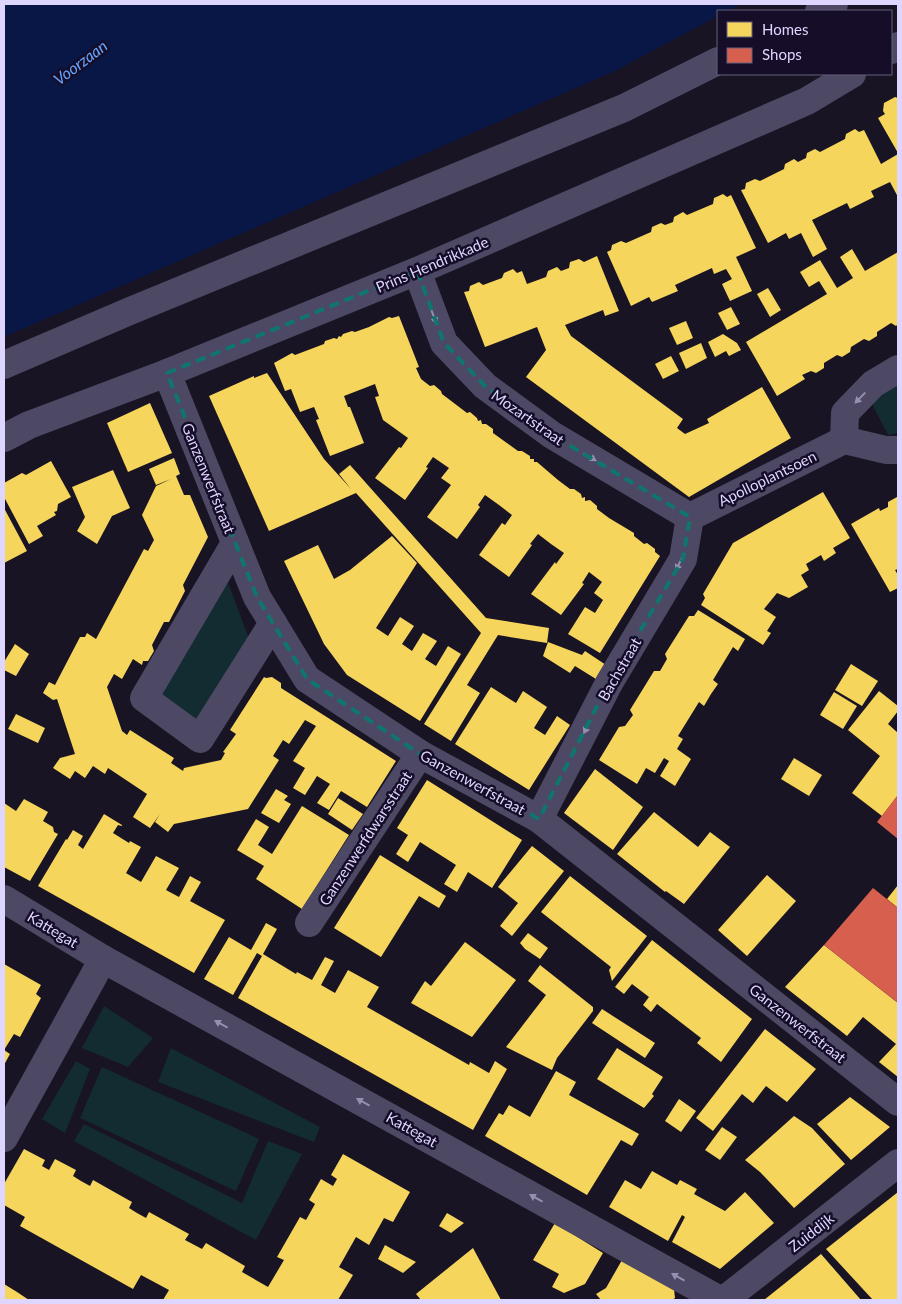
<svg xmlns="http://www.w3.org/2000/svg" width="902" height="1304" viewBox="0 0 902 1304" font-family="Lato,sans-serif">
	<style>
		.green { fill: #122c31 }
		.water { fill: #091746 }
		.homes { fill: #f6d55c }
		.shops { fill: #d6604d }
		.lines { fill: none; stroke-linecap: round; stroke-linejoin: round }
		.minor { stroke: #4d4864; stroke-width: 28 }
		.oneway { fill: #968fb2 }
		.marked { fill: none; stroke: #0f766e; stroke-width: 4; stroke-dasharray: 10 6; stroke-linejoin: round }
		.labels { text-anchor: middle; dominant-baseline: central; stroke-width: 5; stroke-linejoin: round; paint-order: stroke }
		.street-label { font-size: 15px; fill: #dfd6ff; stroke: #160e29 }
		.water-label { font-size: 16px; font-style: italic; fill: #64a5ff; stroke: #160e29 }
	</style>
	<rect width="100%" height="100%" fill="#191423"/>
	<g class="green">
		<path d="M898,382V433L888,435L871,402Z"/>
		<path d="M225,575L251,644L201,727L156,695Z"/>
		<path d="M104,1006L153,1038L128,1067L82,1048Z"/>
		<path d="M171,1048L320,1127L314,1142L158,1082Z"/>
		<path d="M76,1061L90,1069L65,1133L42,1119Z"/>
		<path d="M102,1067L259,1139L236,1191L80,1118Z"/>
		<path d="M84,1124L242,1203L268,1141L302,1154L256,1240L74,1141Z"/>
	</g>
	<path class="water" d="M4,4H741L727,11H718V16L615,71L4,337Z"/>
	<g class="homes">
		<path d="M895,97L898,98V153L878,118L885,114L883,111L884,103Z"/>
		<path d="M855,129L859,132L864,130L881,164L898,154V197L890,182L871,191L874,197L850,209L847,203L812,220L827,249L813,257L801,233L789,239L786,233L768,243L741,190L745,189L746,183L755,179L760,181L784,169L785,164L794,159L798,162L806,158L807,153L815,149L820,152L845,139L846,134Z"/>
		<path d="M723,194L727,197L731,195L756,248L736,257L752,291L730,301L722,284L732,279L726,269L714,274L712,268L675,285L678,291L652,302L649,297L631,306L607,252L611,250L612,245L621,241L626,243L651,232L652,227L661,223L665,225L673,222L674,217L683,212L687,215L713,204L714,198Z"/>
		<path d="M852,249L865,271L898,252V324L896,326L891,323L877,332V336L869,341L864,339L851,347L850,352L842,357L837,355L824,363V368L816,373L811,371L802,375L805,379L777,396L746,342L827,294L819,281L809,287L800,272L820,260L837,288L853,278L840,257Z"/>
		<path d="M597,256L619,311L605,316L603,310L565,325L571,336L683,419L677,428L685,434L709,423L707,419L762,387L791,438L689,497L526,377L546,350L537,327L485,347L464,292L469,291L470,286L479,282L483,285L502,278L504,273L513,269L517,273L522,271L527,284L546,277L548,271L557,267L561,271L569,268L570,262L579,259L584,262Z"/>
		<path d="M768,288L781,310L770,317L757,294Z"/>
		<path d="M731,307L740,324L727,330L718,313Z"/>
		<path d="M399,316L419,367L416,368L421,379L430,386L434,385L441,391L442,394L467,413L470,412L477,418L478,421L481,420L482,424H486L493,429V433L518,451H522L530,456V459H534V462H537L558,480L570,489H574L581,494L582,498L585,497V501L590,500L597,506V509L609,518L634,533V536L644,544L647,543L655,549V552L660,556L600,653L568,634L585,607L595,613L603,600L594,593L602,582L589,572L582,583L584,584L561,615L531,594L555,562L556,564L564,553L551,544L538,534L530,544L532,545L509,577L479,555L502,523L505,525L512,515L499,505L485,495L478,505L480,507L457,539L427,517L451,485L441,478L449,468L433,457L426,467L428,468L405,500L375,478L399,447L401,448L408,438L383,420L375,397L379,396L375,384L344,396L348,407H350L364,443L330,456L316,420L319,419L314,407L300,412L291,389L285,391L274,363L292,353L295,355L324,344L325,341L334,338L337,339L339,336L341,337L343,334L352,331L355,332L369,327L389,317L392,318Z"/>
		<path d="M686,321L693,338L677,345L669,328Z"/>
		<path d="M723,334L737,343L741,350L729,356L726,351L715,357L708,342Z"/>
		<path d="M701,343L707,358L686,369L679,353Z"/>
		<path d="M671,356L679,371L663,379L655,364Z"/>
		<path d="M267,373L324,459L351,489L339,474L350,465L486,618L549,628L547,643L498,635L467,685L480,693L451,741L424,724L481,633L356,493L269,531L209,396L254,376V378Z"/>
		<path d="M150,403L172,453L128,472L107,423Z"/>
		<path d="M174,458L180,474L176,476L184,495H190L208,537L183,585L185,591L169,622H164L152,645L154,651L148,661H143L142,665L133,659L122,679L114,674L107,687L122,731L127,735L130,730L174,758L171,763L183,771L184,768L221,760L225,753L223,752L236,734L230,730L264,677L266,678L272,677L281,683V688L396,761L367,807L341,791L329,810L317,803L330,784L317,776L305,795L293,788L305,768L293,761L316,726L305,720L289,744L283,740L273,756L279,760L248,809L174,824L168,832L155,822L160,814L150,828L133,817L147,794L108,768L105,774L93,766L85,778L75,771L70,779L53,768L60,758L75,754L57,699L53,700L43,693L49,682L55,685L80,637H85L87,633L96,639L144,549L148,551L154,540L142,515L156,486L171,479L156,485L149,469Z"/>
		<path d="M51,461L71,497L58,504L57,511L54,512L56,515L37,526L43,536L29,544L4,497V483L22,473L26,475Z"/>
		<path d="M113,470L130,508L112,516L97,544L77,531L85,517L72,487Z"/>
		<path d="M823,492L850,538L833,548L836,553L824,561L821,555L806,564L809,570L801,575L808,587L789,598L777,593L764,609L776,617L767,631L771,633L763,645L701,605L705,598L703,594L733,543Z"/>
		<path d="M897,497L898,569L895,570L898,575V588L890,592L851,524L879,508L880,511L888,507V502Z"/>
		<path d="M4,508L27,551L4,563Z"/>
		<path d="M392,536L417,563L376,628L388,636L400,617L414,626L402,644L412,651L423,633L437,641L425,659L436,666L448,646L461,654L420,721L347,675L324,644L284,561L318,545L334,579L350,570Z"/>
		<path d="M698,610L745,639L738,651L733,647L713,680L718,684L711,694L704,706L699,702L678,736L683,739L677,749L691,759L675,786L660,776L669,761L664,758L655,773L646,768L637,784L599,760L619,727L625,726L633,715L630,710L654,671H660L667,659L665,654L689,616H694Z"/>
		<path d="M548,642L582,655L585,651L606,665L596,679L575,666L570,673L543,656Z"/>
		<path d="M15,644L29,654L16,676L4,670V662Z"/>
		<path d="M851,664L878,681L862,706L835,690Z"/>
		<path d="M491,687L516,703L523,691L547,707L534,728L545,735L557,716L570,725L529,790L455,744Z"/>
		<path d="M879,691L898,706V711L888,724L898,733V795L882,816L852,793L880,756L848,730Z"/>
		<path d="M834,692L857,706L843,729L820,715Z"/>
		<path d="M16,714L45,728L38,743L8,729Z"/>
		<path d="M794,758L822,775L809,796L781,779Z"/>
		<path d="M595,769L643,807L613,850L564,813Z"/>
		<path d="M427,780L522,840L492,888L468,872L457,892L444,884L456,865L420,842L408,862L396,854L408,835L397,828Z"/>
		<path d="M276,789L288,796L284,800L291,804L279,823L261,813Z"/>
		<path d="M338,798L363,814L352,830L328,814Z"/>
		<path d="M24,799L48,812L43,821L53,827L54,832L58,834L30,881L4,867V803L16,811Z"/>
		<path d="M302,806L349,835L302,909L256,879L264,866L237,850L256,819L269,827L258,845L272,854Z"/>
		<path d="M654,812L698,847L710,832L730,847L684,904L666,891L665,892L617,854Z"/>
		<path d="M104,814L122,825V826L118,825L113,833L129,843L130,841L141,847L126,873L141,882L156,856L179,868L166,890L179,897L190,876L201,882L190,901L225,920L194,973L38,886L66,839L67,840L73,830L83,836L78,845L83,849Z"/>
		<path d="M532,846L564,871L512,936L500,926L518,903L498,887Z"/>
		<path d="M380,855L446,896L439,908L419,896L381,957L334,928Z"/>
		<path d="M767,875L796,901L747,956L718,930Z"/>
		<path d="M570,876L647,936L612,981L609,970L611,967L541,912Z"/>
		<path d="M898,885V908L887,899Z"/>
		<path d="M266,923L277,929L263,954L296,974L297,972L312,980L325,957L334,961L321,985L335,993L348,970L379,987L367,1007L469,1065L470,1062L489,1073L495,1061L507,1069L473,1130L238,998L262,956L257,953L233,995L204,979L229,937L251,950Z"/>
		<path d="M528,933L548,948L540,959L525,949L520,943Z"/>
		<path d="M652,940L752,1019L721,1062L697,1043L701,1038L657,1004L651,1012L643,1005L649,997L632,984L624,994L615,987Z"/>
		<path d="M465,942L516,980L472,1037L411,1003L425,981L431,986Z"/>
		<path d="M824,945L898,1003V1077L879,1062L896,1044L863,1017L847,1036L785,987Z"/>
		<path d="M4,964L41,985L36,994L41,998L20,1037L14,1034L4,1050L10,1054L4,1065Z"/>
		<path d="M540,965L593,1007V1011L557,1058L552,1070L506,1047L546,995L528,981Z"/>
		<path d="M602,1009L655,1043L645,1058L592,1023Z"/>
		<path d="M765,1029L816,1069L787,1102L766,1086L753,1103L742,1094L713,1131L696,1118Z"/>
		<path d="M617,1048L663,1077L652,1094L654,1096L644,1108L597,1079Z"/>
		<path d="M556,1071L576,1082L569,1095L639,1134L632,1146L621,1140L587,1195L485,1136L499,1113L503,1115L509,1105L530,1117Z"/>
		<path d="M850,1097L890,1127L851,1160L817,1124Z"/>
		<path d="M679,1099L696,1111L681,1132L665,1121Z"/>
		<path d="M794,1116L812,1128L845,1164L794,1208L760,1172L745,1160Z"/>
		<path d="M722,1127L737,1137L720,1160L705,1150Z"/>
		<path d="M24,1149L45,1160L42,1166L49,1170L55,1159L76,1170L73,1176L81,1181L90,1186L93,1180L132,1202L129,1208L137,1213L146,1218L149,1212L189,1234L185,1240L202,1249L206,1243L245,1266L242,1272L268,1287L284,1260L277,1257L300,1217L306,1220L315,1204L309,1200L321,1179L333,1186L337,1179L331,1175L343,1154L410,1192L393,1222L384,1218L369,1245L356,1237L339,1267L353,1275L338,1300H163L169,1290L141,1275L133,1289L20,1226L25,1217L4,1205V1184Z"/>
		<path d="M652,1171L677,1185L680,1180L697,1189L694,1194L725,1211L745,1192L774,1223L720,1269L672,1242L685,1217L682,1215L668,1241L609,1207L625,1180L641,1189Z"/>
		<path d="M898,1192V1300H873L826,1249Z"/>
		<path d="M447,1213L464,1223L451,1233L439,1226Z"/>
		<path d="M555,1223L603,1253L585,1284L564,1293L552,1287L559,1274L533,1260Z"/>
		<path d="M385,1245L399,1253L416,1262L403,1273L378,1259Z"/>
		<path d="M473,1248L501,1300H421L416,1294Z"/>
		<path d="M821,1254L861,1300H764L784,1284Z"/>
		<path d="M622,1260L674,1289L675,1298L672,1300H601L596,1294L606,1288Z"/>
		<path d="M4,1284L17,1292L29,1300H4Z"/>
	</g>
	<g class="shops">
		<path d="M898,795V839L877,822Z"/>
		<path d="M873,888L898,908V1003L824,945Z"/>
	</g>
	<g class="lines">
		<g class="minor">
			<path d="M819,11L834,4"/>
			<path d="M891,50L898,46"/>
			<path d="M417,271L444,343L485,386L552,435L690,517"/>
			<path d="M4,365L130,311L624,108L718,61"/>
			<path d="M167,373L257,597L307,679L420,754L539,819L898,1102"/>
			<path d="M4,438L29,425L167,373L417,271L807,101L852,74"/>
			<path d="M844,440L845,413L873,384L898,369"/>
			<path d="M690,517L844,440L886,450H898"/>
			<path d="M235,543L144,698L200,739L273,623"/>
			<path d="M539,819L609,683L683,559L690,517"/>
			<path d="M4,899L103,959L720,1300"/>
			<path d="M309,923L420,754"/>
			<path d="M4,1138L103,959"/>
			<path d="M724,1300L898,1163"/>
		</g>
	</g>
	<defs><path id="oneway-solid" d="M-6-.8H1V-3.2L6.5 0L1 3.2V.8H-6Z" transform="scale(1.25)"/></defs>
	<g class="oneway">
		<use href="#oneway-solid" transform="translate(434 317) rotate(69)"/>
		<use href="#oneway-solid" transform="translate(860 398) rotate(134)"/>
		<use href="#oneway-solid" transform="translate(590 457) rotate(31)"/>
		<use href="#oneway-solid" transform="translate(679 564) rotate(117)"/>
		<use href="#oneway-solid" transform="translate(587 727) rotate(117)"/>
		<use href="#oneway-solid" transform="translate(221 1024) rotate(-151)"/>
		<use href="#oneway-solid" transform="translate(363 1102) rotate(-151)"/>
		<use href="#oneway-solid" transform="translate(536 1198) rotate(-151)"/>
		<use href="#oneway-solid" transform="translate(678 1277) rotate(-151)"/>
	</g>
	<path class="marked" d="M417,271L444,343L485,386L552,435L690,517L683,559L609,683L539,819L420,754L307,679L257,597L167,373Z"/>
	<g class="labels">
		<g class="street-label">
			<text transform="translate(432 264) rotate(-23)">Prins Hendrikkade</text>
			<text transform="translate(528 417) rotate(35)">Mozartstraat</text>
			<text transform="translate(209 478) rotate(68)">Ganzenwerfstraat</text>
			<text transform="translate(767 478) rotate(-26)">Apolloplantsoen</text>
			<text transform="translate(619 669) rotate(-60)">Bachstraat</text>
			<text transform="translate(473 782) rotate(29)">Ganzenwerfstraat</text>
			<text transform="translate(365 838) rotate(-57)">Ganzenwerfdwarsstraat</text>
			<text transform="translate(53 929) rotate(31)">Kattegat</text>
			<text transform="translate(798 1023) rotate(38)">Ganzenwerfstraat</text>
			<text transform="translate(412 1129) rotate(29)">Kattegat</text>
			<text transform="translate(811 1232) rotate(-38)">Zuiddijk</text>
		</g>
		<g class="water-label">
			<text transform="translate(80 62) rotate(-37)">Voorzaan</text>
		</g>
	</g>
	<rect width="902" height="1304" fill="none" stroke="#dfd6ff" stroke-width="10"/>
	<rect x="717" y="10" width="175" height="65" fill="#160e29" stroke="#665e7f"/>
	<rect x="727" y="22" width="25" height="15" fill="#f6d55c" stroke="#665e7f"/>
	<text x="762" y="35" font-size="15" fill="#dfd6ff">Homes</text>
	<rect x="727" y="48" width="25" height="15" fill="#d6604d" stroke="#665e7f"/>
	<text x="762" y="60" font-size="15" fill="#dfd6ff">Shops</text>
</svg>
